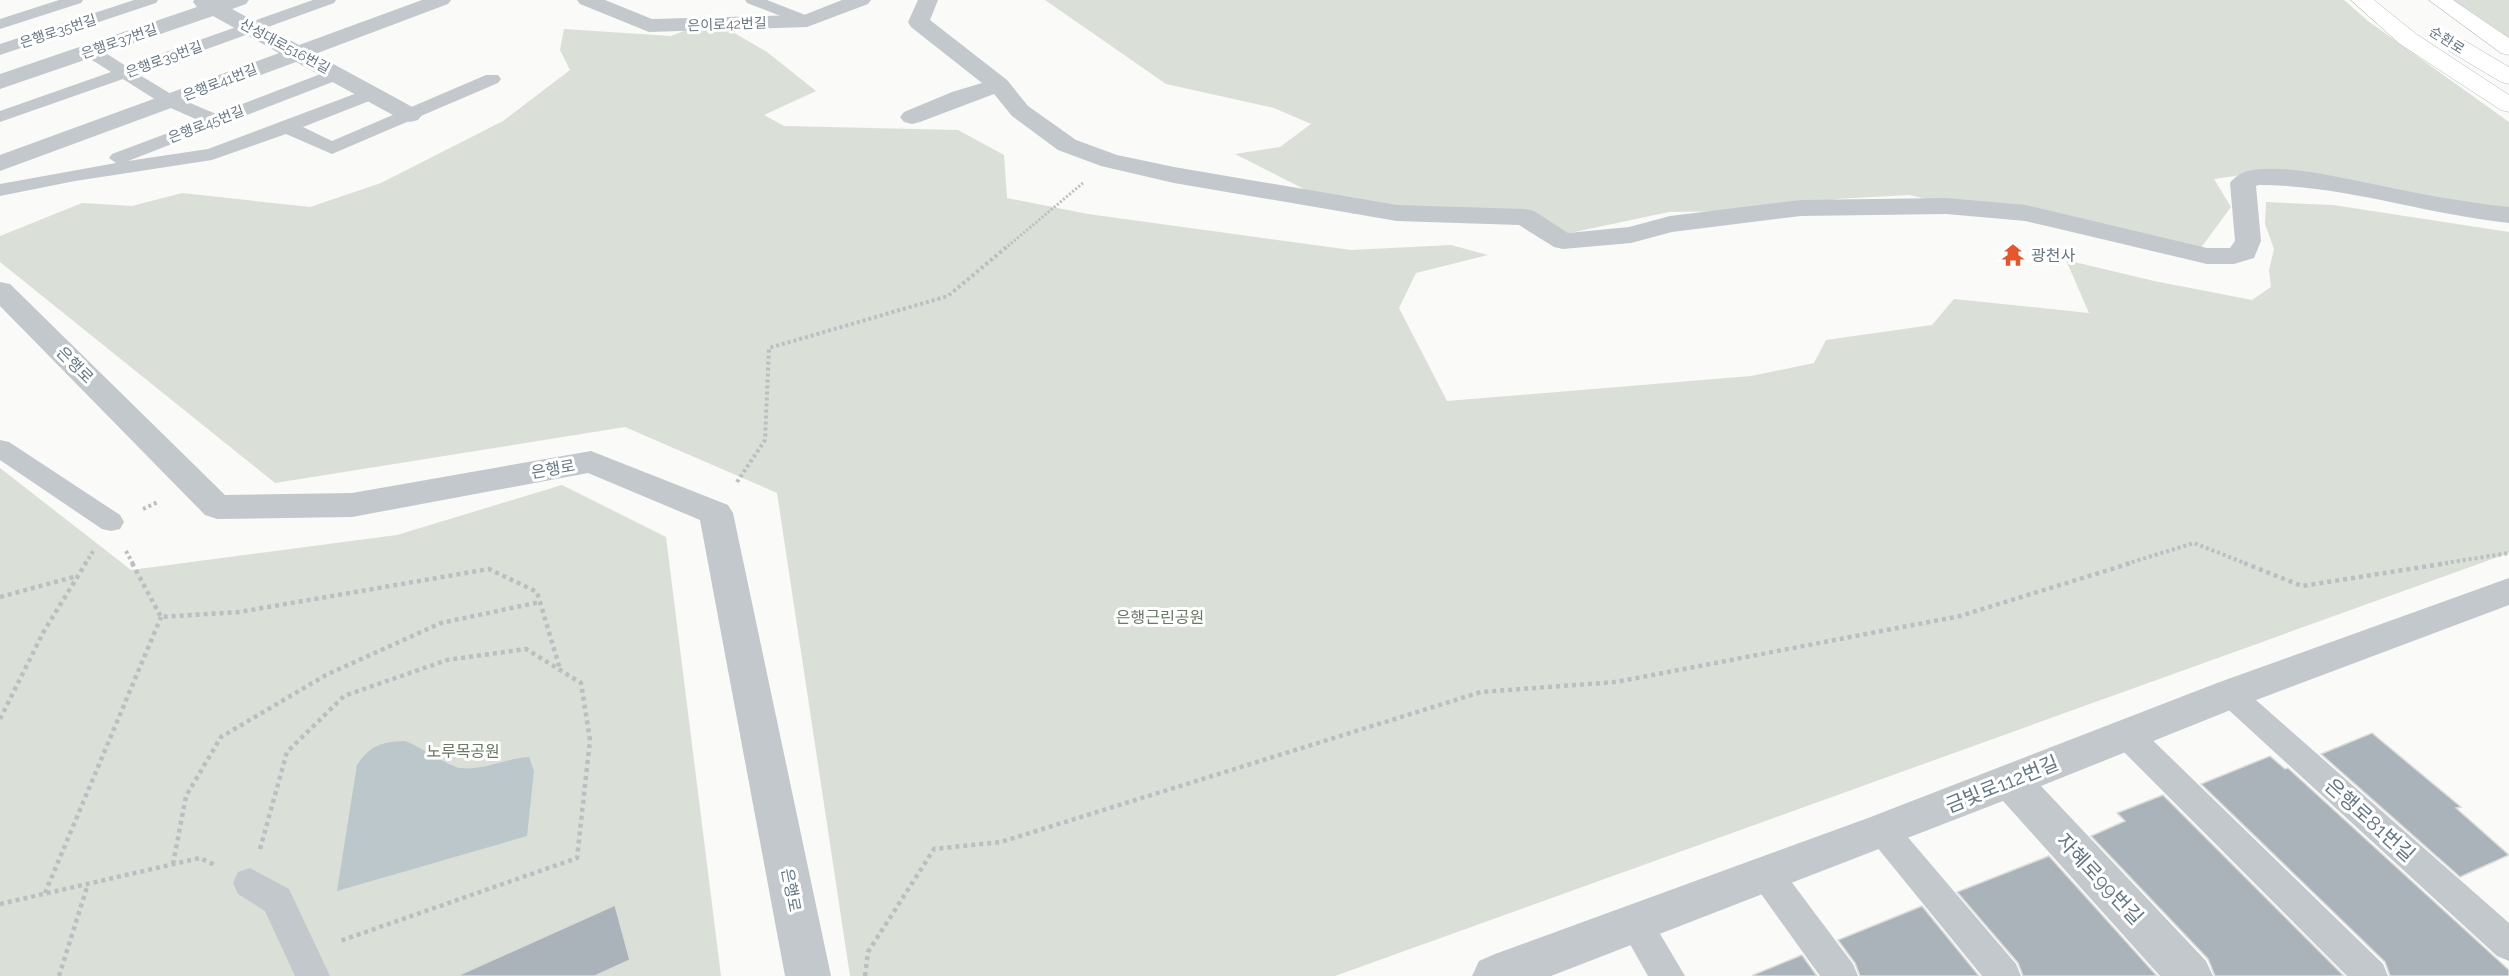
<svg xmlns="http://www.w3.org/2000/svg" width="2509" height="976" viewBox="0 0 2509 976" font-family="Raleway,'Noto Sans KR',sans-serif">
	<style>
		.green { fill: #dadfd7 }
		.water { fill: #bbc7cb }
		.building { fill: #aab3b9; stroke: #dcdcda; stroke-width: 1.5 }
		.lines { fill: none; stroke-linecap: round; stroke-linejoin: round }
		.secondary-casing { stroke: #b3babf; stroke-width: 1 }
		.path-far2 { stroke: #bbbfc2; stroke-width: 3; stroke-dasharray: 2 2; stroke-linecap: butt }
		.path-far1 { stroke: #bbbfc2; stroke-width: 4; stroke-dasharray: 3 3; stroke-linecap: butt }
		.path { stroke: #bbbfc2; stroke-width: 4.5; stroke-dasharray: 4 4; stroke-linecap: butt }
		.service { fill: #c3c8cc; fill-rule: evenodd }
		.minor { fill: #c3c8cc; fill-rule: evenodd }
		.secondary { fill: #fff; fill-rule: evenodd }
		.labels { text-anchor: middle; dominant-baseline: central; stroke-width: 6; stroke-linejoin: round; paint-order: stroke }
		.far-street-label { font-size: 14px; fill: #657683; stroke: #fff }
		.poi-label { font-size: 16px; fill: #657683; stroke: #fff; text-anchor: start }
		.street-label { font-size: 16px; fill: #657683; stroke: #fff }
		.park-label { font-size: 16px; fill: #687a64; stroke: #fff }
		.near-street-label { font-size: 20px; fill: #657683; stroke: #fff }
	</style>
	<rect width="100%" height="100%" fill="#fafaf8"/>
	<g class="green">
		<path d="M1045,0H2344L2368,21L2509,122V213L2256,173L2214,179L2231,207L2197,253L2038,224L1909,195L1836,199L1801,210L1669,212L1541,239L1516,218L1436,213L1353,214L1235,154L1280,147L1311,124L1274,108L1166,84Z"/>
		<path d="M2429,0H2509V47Z"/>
		<path d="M712,20L767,52L816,91L764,115L784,126L958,130L1004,155L1007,198L1088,214L1351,250L1451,245L1488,255L1416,273L1399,308L1447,401L1751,376L1814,363L1826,340L1932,325L1954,299L2089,313L2066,260L2154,281L2252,300L2271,287L2269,270L2274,249L2265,224L2266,202L2333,205L2509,232V553L1335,976H850L777,493L625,427L275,483L0,262V236L82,203L132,206L182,193L310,207L381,183L503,121L570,70L560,50L564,29L671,36Z"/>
		<path d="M0,468L131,570L397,535L562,485L666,537L721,976H0Z"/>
	</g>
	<path class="water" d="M405,741C419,746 450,767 460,768C484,771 506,758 529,757L534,771L527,836L337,891L357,765C371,745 381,742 405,741Z"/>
	<g class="building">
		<path d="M2372,733L2461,807L2456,808L2509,855L2460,877L2321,754Z"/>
		<path d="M2270,756L2285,769L2288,768L2509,970V976H2390L2385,962L2201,784Z"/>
		<path d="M2163,795L2344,976H2215L2208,959L2091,836L2125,821L2117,813Z"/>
		<path d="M2049,856L2157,976H2023L2018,963L1957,892Z"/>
		<path d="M615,905L630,960L595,976H457Z"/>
		<path d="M1922,906L1979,976H1860L1855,963L1838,940Z"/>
		<path d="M1802,955L1817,976H1753V975Z"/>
	</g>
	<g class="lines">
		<g class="secondary-casing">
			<g id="secondary">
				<path d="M2351,0H2374L2416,34L2509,95V112L2501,110L2400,44Z"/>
				<path d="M2429,0H2453L2509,38V55L2501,53Z"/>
				<path d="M2457,39L2465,41L2509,67V84L2501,82L2449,51L2446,46L2449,41Z"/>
			</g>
		</g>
		<path class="path-far2" d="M1008,246L1083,183"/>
		<g class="path-far1">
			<path d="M737,482L765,440L769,348L948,296L1009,245"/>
			<path d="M143,509L158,502"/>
			<path d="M126,551L133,564"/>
			<path d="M85,564L94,550"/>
			<path d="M2126,564L2194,543L2247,564"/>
			<path d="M2439,564L2509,553"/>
		</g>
		<g class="path">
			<path d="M132,563L161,617L239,612L489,569L537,592L560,669"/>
			<path d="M2244,563L2302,586L2448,563"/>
			<path d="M0,597L77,576"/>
			<path d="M0,719L44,631L86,563"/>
			<path d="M260,849L287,752L344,696L447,660L526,649L581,683L590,740L577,858L340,941"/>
			<path d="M173,864L186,796L221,737L326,675L441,623L540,602"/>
			<path d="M45,893L161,617"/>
			<path d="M0,904L200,858L217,866"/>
			<path d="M59,976L88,884"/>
			<path d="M865,976L868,952L934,849L1001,842L1481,692L1616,682L1960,616L2131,563"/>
		</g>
		<g class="service">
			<path d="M59,0H83L81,3L0,29V19Z"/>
			<path d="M134,0H158L156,3L0,55V44Z"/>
			<path d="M313,0H336L334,3L138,74L176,97L216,114L331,70H343L346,74L343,78L128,161L208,149L365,90H377L380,94L377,98L303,127L332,141L486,75H498L501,79L498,83L332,154L286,134L212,160L75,181L0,196V184L116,163L109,158L112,154L200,121L164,105L123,79L0,122V111L111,72L84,55L81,51L84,47H96L126,66Z"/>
			<path d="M745,0H767L813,18L815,21L813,24H801L747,3Z"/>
			<path d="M0,440L9,442L120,515L124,522L120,529L111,531L102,529L0,460Z"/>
			<path d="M2230,682L2240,686L2509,923V961L2497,956L2220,702L2215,694L2220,686Z"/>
			<path d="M2127,723L2138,726L2383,964L2388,976H2347L2116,744L2112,735L2116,726Z"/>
			<path d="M1883,817L1894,821L2016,964L2021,976H1982L1872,841L1867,831L1872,821Z"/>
			<path d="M1766,859L1778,864L1853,964L1858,976H1820L1754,884L1750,874L1754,864Z"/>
			<path d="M250,868L289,889L330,976H295L265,911L238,894L233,883L238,872Z"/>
			<path d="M1635,907L1647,912L1685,976H1648L1618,923L1623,912Z"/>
		</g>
		<g class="minor">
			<path d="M194,0H249L246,4L232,9L299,45L422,0H451L448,4L315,54L418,110L422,115L418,120L410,122L402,120L296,62L0,171V155L279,53L213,16L0,89V74L197,7L193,2Z"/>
			<path d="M577,0H605L652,19L804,15L842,0H871L868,4L807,27L649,32L580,4Z"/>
			<path d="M918,0H938L930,20L1007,80L1028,106L1076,140L1117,155L1174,167L1397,205L1525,209L1534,211L1568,233L1629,227L1670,216L1801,200L1946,198L2026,205L2207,248H2230L2235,241L2230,183C2235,176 2244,171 2253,170C2290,165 2332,176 2368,183C2415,193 2461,202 2509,207V223C2425,214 2343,185 2259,185L2256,186L2261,241L2254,258L2234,264H2207L2026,221L1946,214L1801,216L1672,232L1631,243L1563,249L1554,247L1519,225L1397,221L1174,183L1101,166L1058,150L1012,116L994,94L920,122L912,124L904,122L900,117L904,112L952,92L982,83L911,27L908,22Z"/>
			<path d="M0,282L10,284L225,495L352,493L591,451L728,505L733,513L831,976H785L700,520L588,473L352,517L217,519L205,515L0,306Z"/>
			<path d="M2509,578V605L2243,705L2041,786L2206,961L2213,976H2160L2003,801L1551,976H1472L1479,961L1495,954L1868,818L2217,683Z"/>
		</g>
		<use href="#secondary" class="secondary"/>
	</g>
	<defs>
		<g id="temple-bare" transform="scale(1.8)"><path d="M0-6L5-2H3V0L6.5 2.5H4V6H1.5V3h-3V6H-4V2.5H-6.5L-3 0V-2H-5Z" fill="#e4572e" stroke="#fff" stroke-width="2.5" paint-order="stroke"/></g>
	</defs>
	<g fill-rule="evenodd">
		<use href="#temple-bare" x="2013" y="255"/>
	</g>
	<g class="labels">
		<g class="far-street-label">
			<text transform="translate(727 24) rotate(-2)">은이로42번길</text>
			<text transform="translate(58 31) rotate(-18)">은행로35번길</text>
			<text transform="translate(2447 40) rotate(32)">순환로</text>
			<text transform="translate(119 41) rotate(-19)">은행로37번길</text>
			<text transform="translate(285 46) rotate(28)">산성대로516번길</text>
			<text transform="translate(164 59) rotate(-20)">은행로39번길</text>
			<text transform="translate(220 82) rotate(-21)">은행로41번길</text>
			<text transform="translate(206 124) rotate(-21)">은행로45번길</text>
		</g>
		<g class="poi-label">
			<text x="2031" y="255">광천사</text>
		</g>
		<g class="street-label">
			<text transform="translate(75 365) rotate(45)">은행로</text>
			<text transform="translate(553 469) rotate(-10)">은행로</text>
			<text transform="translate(791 890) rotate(79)">은행로</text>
		</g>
		<g class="park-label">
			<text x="1160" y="617">은행근린공원</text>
			<text x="463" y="751">노루목공원</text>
		</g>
		<g class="near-street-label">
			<text transform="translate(2002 784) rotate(-22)">금빛로112번길</text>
			<text transform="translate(2370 820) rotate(42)">은행로81번길</text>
			<text transform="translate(2100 879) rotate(47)">자혜로99번길</text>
		</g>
	</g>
</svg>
